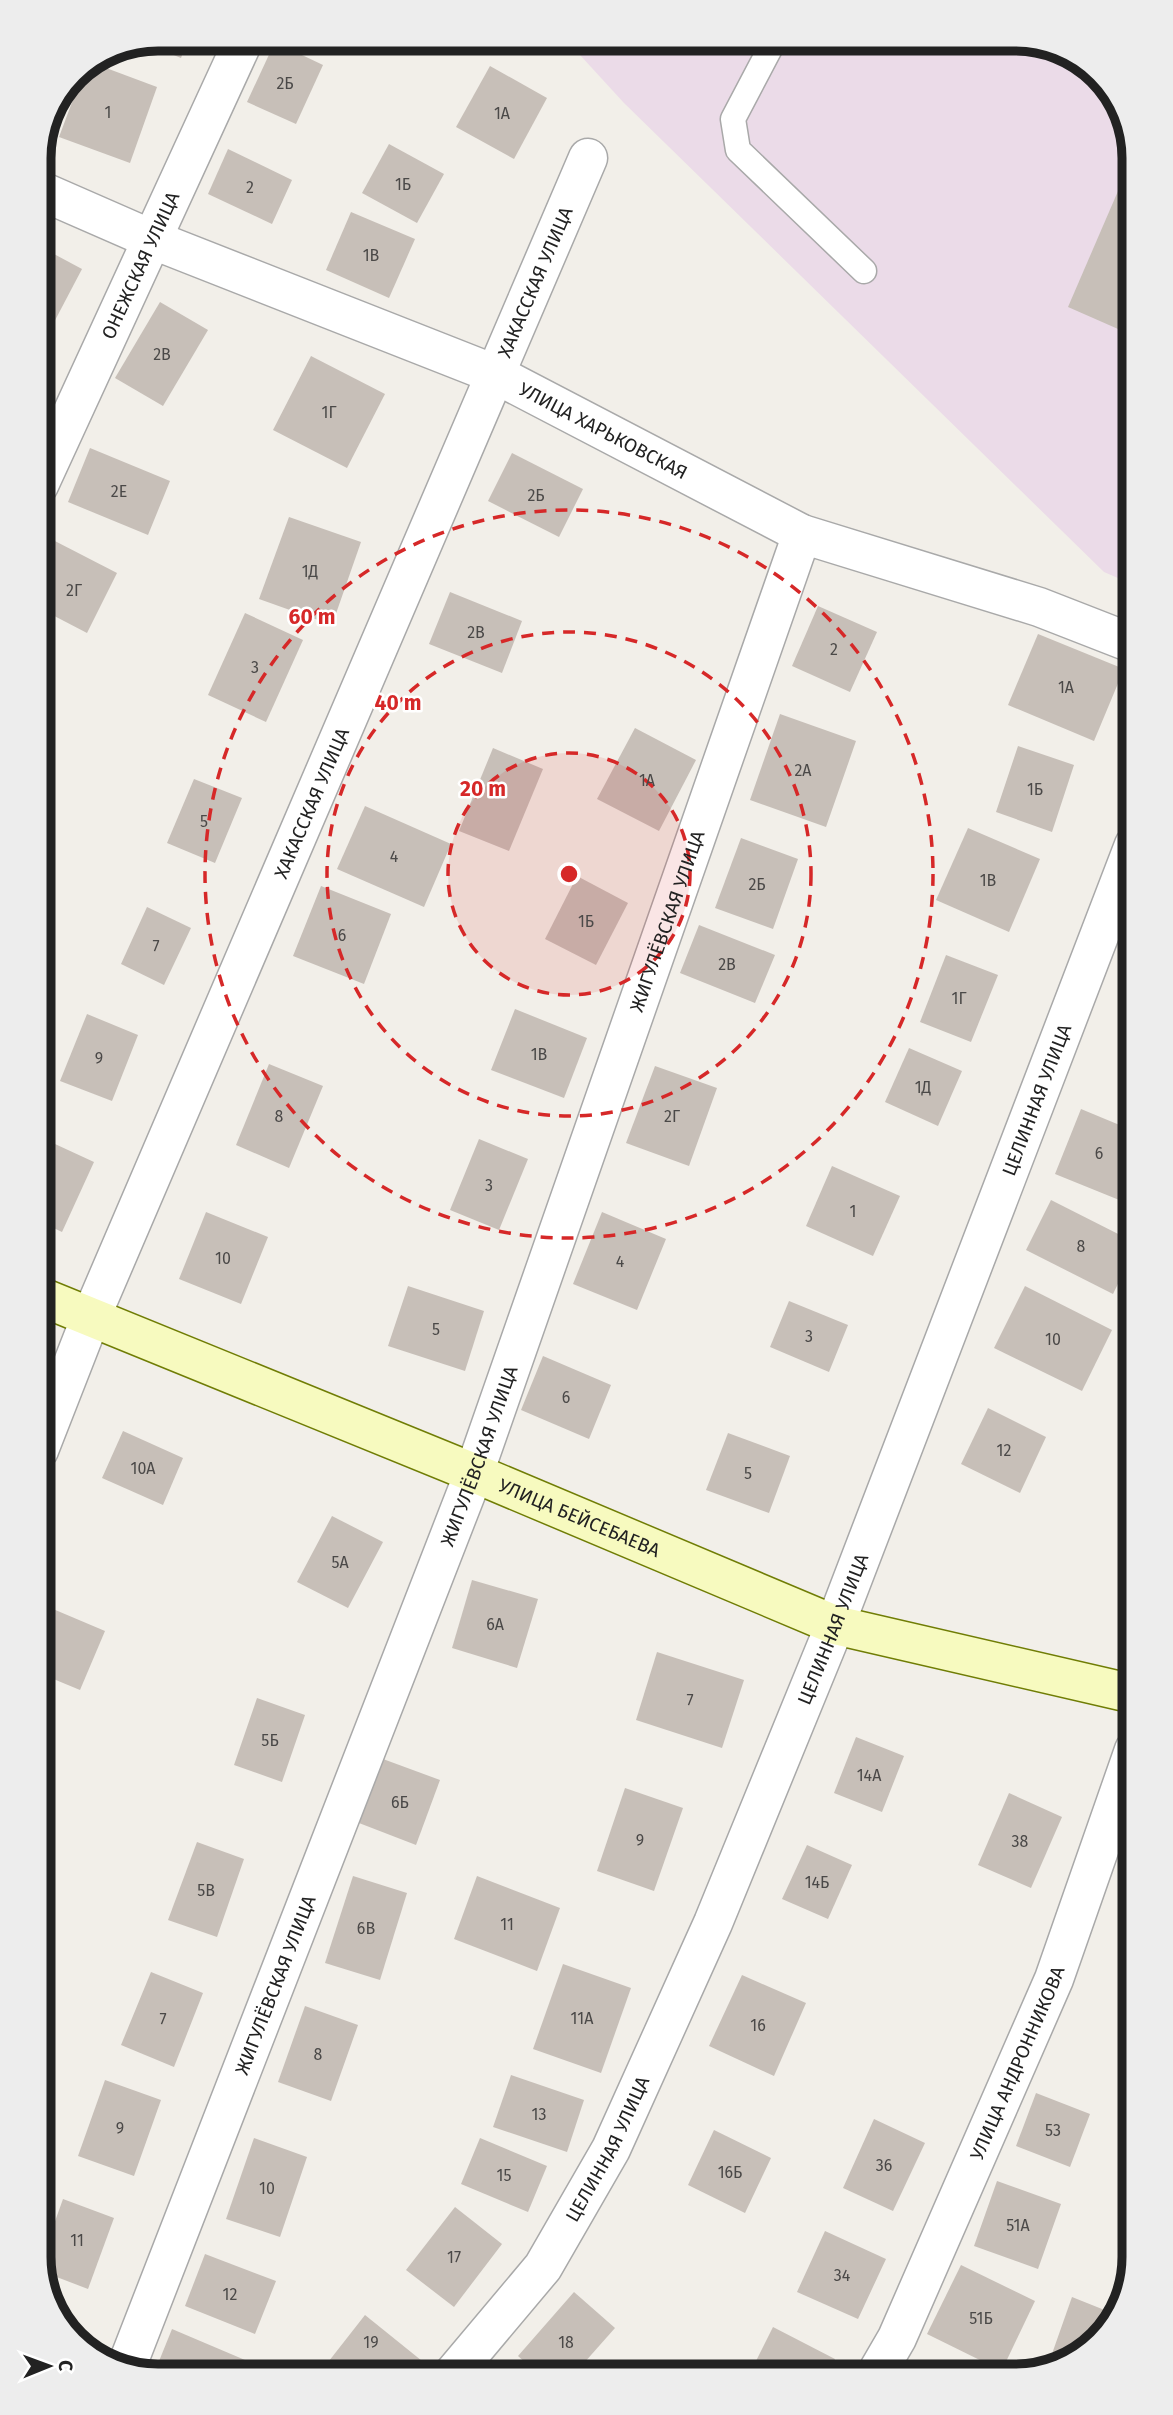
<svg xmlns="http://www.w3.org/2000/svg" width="1173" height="2415" viewBox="0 0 1173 2415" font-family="'Fira Sans',sans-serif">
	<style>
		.industrial { fill: #ebdbe8 }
		.building { fill: #c7bfb8 }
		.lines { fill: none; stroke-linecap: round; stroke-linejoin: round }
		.lane-casing { stroke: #a9a9a9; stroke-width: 27 }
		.street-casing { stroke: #a9a9a9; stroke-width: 41 }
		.secondary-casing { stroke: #707d05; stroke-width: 41 }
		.lane { stroke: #fff; stroke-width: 24 }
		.street { stroke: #fff; stroke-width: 38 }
		.secondary { stroke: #f7fabf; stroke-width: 38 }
		.ring { fill: none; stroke: #d62828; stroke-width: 3.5; stroke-dasharray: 12 9 }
		.labels { text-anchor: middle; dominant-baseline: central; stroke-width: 5; stroke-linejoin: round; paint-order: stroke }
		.number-label { font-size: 16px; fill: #4b4948 }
		.street-label { font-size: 19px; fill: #222; stroke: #fff }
		.rim { fill: none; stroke: #222; stroke-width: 9 }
		.centre { fill: #d62828; stroke: #fff; stroke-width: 3.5 }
		.ring-label { font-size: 21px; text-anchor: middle; font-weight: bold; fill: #d62828; stroke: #fff; stroke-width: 5; stroke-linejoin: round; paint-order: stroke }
	</style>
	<rect width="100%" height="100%" fill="#f2efe9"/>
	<path class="industrial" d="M1023,39L1087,63L1126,113L1134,158V585L1104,572L624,103L569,43Z"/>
	<g class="building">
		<path d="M273,46H283L323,65L296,124L247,102Z"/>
		<path d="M154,47H185L181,58Z"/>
		<path d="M90,62L157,87L130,163L59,137L86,65Z"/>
		<path d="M490,66L547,98L514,159L456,127Z"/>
		<path d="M389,144L444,174L417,223L362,193Z"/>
		<path d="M228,149L292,180L272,224L208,194Z"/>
		<path d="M1134,154V336L1068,307Z"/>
		<path d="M351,212L415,239L389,298L326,270Z"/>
		<path d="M39,246L82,269L41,347L39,346Z"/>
		<path d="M160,302L208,330L163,406L115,378Z"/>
		<path d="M311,356L385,394L347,468L273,430Z"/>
		<path d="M90,448L170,481L148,535L68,502Z"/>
		<path d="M512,453L583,489L559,537L488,501Z"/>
		<path d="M289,517L361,542L332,625L259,599Z"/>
		<path d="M51,539L117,573L87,633L39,608V565Z"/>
		<path d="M450,592L522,621L502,673L429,644Z"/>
		<path d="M818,606L877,632L850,692L792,666Z"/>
		<path d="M245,613L303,640L266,722L208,695Z"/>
		<path d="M1038,634L1124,669L1094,741L1008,705Z"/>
		<path d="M780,714L856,741L826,827L750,800Z"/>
		<path d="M635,728L696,760L659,831L597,799Z"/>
		<path d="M1018,746L1074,765L1052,832L996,812Z"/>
		<path d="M493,748L543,769L509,851L459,831Z"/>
		<path d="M194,779L242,798L215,863L167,843Z"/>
		<path d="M365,806L451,844L424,907L337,869Z"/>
		<path d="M968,828L1040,859L1009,932L936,900Z"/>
		<path d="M741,838L798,859L773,929L715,908Z"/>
		<path d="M577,876L628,903L596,965L545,939Z"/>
		<path d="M321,886L391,914L364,984L293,956Z"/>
		<path d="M147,907L191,928L164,985L121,964Z"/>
		<path d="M699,925L775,955L755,1003L680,973Z"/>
		<path d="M946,955L998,975L971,1042L920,1022Z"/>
		<path d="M515,1009L587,1038L564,1098L491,1070Z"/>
		<path d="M87,1014L138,1035L112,1101L60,1081Z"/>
		<path d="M909,1048L962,1071L938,1126L885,1102Z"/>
		<path d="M1134,1048V1083L1122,1078Z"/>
		<path d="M269,1064L323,1086L289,1168L236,1145Z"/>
		<path d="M655,1066L717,1088L689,1166L626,1143Z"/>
		<path d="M1081,1109L1134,1131V1206L1055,1174Z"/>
		<path d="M42,1138L94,1162L62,1232L39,1221V1145Z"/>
		<path d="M479,1139L528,1159L499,1230L450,1210Z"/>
		<path d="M832,1166L900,1196L873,1256L806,1226Z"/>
		<path d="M1051,1200L1134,1242V1251L1113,1294L1026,1250Z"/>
		<path d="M206,1212L268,1237L241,1304L179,1279Z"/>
		<path d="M602,1212L666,1239L637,1310L573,1284Z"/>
		<path d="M408,1286L484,1311L465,1371L388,1346Z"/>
		<path d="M1025,1286L1112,1330L1082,1391L994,1348Z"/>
		<path d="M789,1301L848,1325L829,1372L770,1347Z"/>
		<path d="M543,1356L611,1385L589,1439L521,1410Z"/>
		<path d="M988,1408L1046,1437L1020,1493L961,1464Z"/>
		<path d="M123,1431L183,1458L163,1505L102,1478Z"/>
		<path d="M728,1433L790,1456L769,1513L706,1490Z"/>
		<path d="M332,1516L383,1542L348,1608L297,1582Z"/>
		<path d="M472,1580L538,1599L517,1668L452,1648Z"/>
		<path d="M53,1609L105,1631L80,1690L39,1673V1642Z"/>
		<path d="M657,1652L744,1680L722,1748L636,1720Z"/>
		<path d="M257,1698L305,1715L282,1782L234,1765Z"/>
		<path d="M856,1737L904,1756L882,1812L834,1793Z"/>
		<path d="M383,1759L440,1780L416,1845L359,1823Z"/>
		<path d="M39,1767L51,1771L39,1805Z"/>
		<path d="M625,1788L683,1808L654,1891L597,1871Z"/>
		<path d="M1009,1793L1062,1817L1031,1888L978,1865Z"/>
		<path d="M197,1842L244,1859L217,1937L168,1920Z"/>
		<path d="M807,1845L852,1865L828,1919L782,1899Z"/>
		<path d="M353,1876L407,1893L380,1980L325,1963Z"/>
		<path d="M477,1876L560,1908L537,1971L454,1939Z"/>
		<path d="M563,1964L631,1988L601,2073L533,2049Z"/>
		<path d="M151,1972L203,1993L174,2067L121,2045Z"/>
		<path d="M742,1975L806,2003L774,2076L709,2046Z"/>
		<path d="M305,2006L358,2025L331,2101L278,2082Z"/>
		<path d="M511,2075L584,2100L567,2152L493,2127Z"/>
		<path d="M105,2080L161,2100L134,2176L78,2156Z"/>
		<path d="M1036,2093L1090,2114L1070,2167L1016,2146Z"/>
		<path d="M874,2119L925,2143L893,2211L843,2188Z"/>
		<path d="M714,2130L771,2158L745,2213L688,2185Z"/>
		<path d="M254,2138L307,2157L280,2237L226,2219Z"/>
		<path d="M480,2138L547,2166L528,2212L461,2184Z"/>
		<path d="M997,2181L1061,2204L1038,2269L974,2246Z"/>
		<path d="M63,2199L114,2218L88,2289L41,2271L40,2263Z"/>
		<path d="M455,2207L502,2244L454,2307L406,2270Z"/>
		<path d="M825,2231L886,2259L858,2319L797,2292Z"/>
		<path d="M205,2254L276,2281L255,2334L185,2306Z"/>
		<path d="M961,2265L1035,2301L1003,2368H996L927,2334Z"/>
		<path d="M574,2292L615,2328L576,2372L537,2373L518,2356Z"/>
		<path d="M1072,2297L1117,2315L1114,2324L1060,2368H1047Z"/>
		<path d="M365,2315L432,2369L429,2374L318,2375Z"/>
		<path d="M773,2327L835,2359L830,2370L751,2371Z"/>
		<path d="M172,2329L245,2360L239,2375L153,2376Z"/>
	</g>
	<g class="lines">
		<g class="lane-casing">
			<path id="lane" d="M774,41L733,119L738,150L864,271"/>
		</g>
		<g class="street-casing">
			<g id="street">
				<path id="s1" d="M39,190L151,239L497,375L802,534L1039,607L1134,644"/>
				<path id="s2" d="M39,485L241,46"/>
				<path id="s3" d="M39,1450L91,1317L588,158"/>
				<path id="s4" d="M126,2368L474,1473L802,534"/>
				<path id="s5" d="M879,2369L897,2338L1054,1979L1134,1750"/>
				<path id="s6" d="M454,2373L543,2267L611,2149L713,1923L835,1625L1134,845"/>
			</g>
		</g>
		<g class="secondary-casing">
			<g id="secondary">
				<path id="s7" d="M39,1296L474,1473L835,1625L1134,1694"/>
			</g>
		</g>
		<use href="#lane" class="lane"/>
		<use href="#street" class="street"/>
		<use href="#secondary" class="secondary"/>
	</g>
	<circle cx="569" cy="874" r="121" fill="#d62828" fill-opacity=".12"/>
	<g class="ring">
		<circle cx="569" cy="874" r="121"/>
		<circle cx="569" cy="874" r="242"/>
		<circle cx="569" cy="874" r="364"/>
	</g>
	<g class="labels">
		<g class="number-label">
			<text x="285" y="83">2Б</text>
			<text x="108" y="112">1</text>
			<text x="502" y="113">1А</text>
			<text x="403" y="184">1Б</text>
			<text x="250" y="187">2</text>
			<text x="371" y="255">1В</text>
			<text x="162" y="354">2В</text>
			<text x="329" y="412">1Г</text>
			<text x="119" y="491">2Е</text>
			<text x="536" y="495">2Б</text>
			<text x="310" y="571">1Д</text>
			<text x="74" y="590">2Г</text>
			<text x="476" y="632">2В</text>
			<text x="834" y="649">2</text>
			<text x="255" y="667">3</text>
			<text x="1066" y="687">1А</text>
			<text x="803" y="770">2А</text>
			<text x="647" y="780">1А</text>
			<text x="1035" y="789">1Б</text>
			<text x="204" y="821">5</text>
			<text x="394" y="856">4</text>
			<text x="988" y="880">1В</text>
			<text x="757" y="884">2Б</text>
			<text x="586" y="921">1Б</text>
			<text x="342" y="935">6</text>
			<text x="156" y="946">7</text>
			<text x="727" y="964">2В</text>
			<text x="959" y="998">1Г</text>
			<text x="539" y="1054">1В</text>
			<text x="99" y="1058">9</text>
			<text x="923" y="1087">1Д</text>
			<text x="279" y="1116">8</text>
			<text x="672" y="1116">2Г</text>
			<text x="1099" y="1153">6</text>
			<text x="489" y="1185">3</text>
			<text x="853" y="1211">1</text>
			<text x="1081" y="1246">8</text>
			<text x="223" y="1258">10</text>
			<text x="620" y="1261">4</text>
			<text x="436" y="1329">5</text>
			<text x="809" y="1336">3</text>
			<text x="1053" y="1339">10</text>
			<text x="566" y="1397">6</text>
			<text x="1004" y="1450">12</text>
			<text x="143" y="1468">10А</text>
			<text x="748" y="1473">5</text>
			<text x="340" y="1562">5А</text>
			<text x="495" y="1624">6А</text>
			<text x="690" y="1700">7</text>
			<text x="270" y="1740">5Б</text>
			<text x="869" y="1775">14А</text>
			<text x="400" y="1802">6Б</text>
			<text x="640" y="1840">9</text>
			<text x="1020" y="1841">38</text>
			<text x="817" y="1882">14Б</text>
			<text x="206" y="1890">5В</text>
			<text x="507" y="1924">11</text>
			<text x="366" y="1928">6В</text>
			<text x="582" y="2018">11А</text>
			<text x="163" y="2019">7</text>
			<text x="758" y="2025">16</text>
			<text x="318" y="2054">8</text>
			<text x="539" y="2114">13</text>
			<text x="120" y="2128">9</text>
			<text x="1053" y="2130">53</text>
			<text x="884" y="2165">36</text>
			<text x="730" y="2172">16Б</text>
			<text x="504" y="2175">15</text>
			<text x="267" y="2188">10</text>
			<text x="1018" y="2225">51А</text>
			<text x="77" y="2240">11</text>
			<text x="454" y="2257">17</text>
			<text x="842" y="2275">34</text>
			<text x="230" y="2294">12</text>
			<text x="981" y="2318">51Б</text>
			<text x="371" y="2342">19</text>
			<text x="566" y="2342">18</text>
		</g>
		<g class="street-label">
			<text stroke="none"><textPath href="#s2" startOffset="242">ОНЕЖСКАЯ УЛИЦА</textPath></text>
			<text stroke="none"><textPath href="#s3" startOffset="1269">ХАКАССКАЯ УЛИЦА</textPath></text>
			<text stroke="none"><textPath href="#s1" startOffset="614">УЛИЦА ХАРЬКОВСКАЯ</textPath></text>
			<text stroke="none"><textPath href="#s3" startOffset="702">ХАКАССКАЯ УЛИЦА</textPath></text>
			<text stroke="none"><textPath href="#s4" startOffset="1545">ЖИГУЛЁВСКАЯ УЛИЦА</textPath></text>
			<text stroke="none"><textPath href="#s6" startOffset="1407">ЦЕЛИННАЯ УЛИЦА</textPath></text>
			<text stroke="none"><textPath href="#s4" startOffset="978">ЖИГУЛЁВСКАЯ УЛИЦА</textPath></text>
			<text stroke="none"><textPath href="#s7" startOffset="584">УЛИЦА БЕЙСЕБАЕВА</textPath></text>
			<text stroke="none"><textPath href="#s6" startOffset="840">ЦЕЛИННАЯ УЛИЦА</textPath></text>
			<text stroke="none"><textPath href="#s4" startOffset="411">ЖИГУЛЁВСКАЯ УЛИЦА</textPath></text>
			<text stroke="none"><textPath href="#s5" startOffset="336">УЛИЦА АНДРОННИКОВА</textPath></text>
			<text stroke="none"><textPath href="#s6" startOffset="273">ЦЕЛИННАЯ УЛИЦА</textPath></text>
		</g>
	</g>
	<path d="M0 0H1173V2415H0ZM158 51H1015A107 107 0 0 1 1122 158V2257A107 107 0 0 1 1015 2364H158A107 107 0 0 1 51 2257V158A107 107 0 0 1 158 51Z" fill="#ededed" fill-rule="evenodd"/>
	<path class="rim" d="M158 51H1015A107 107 0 0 1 1122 158V2257A107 107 0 0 1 1015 2364H158A107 107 0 0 1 51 2257V158A107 107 0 0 1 158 51Z"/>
	<circle cx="569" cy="874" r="10" class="centre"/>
	<g class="ring-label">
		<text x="312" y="624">60 m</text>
		<text x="398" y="710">40 m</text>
		<text x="483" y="796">20 m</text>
	</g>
	<g transform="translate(49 2366) rotate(89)" stroke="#ffffff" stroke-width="5" paint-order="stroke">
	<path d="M0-5L12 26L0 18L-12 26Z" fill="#222222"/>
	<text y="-10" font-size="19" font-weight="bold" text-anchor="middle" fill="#222222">С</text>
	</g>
</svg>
